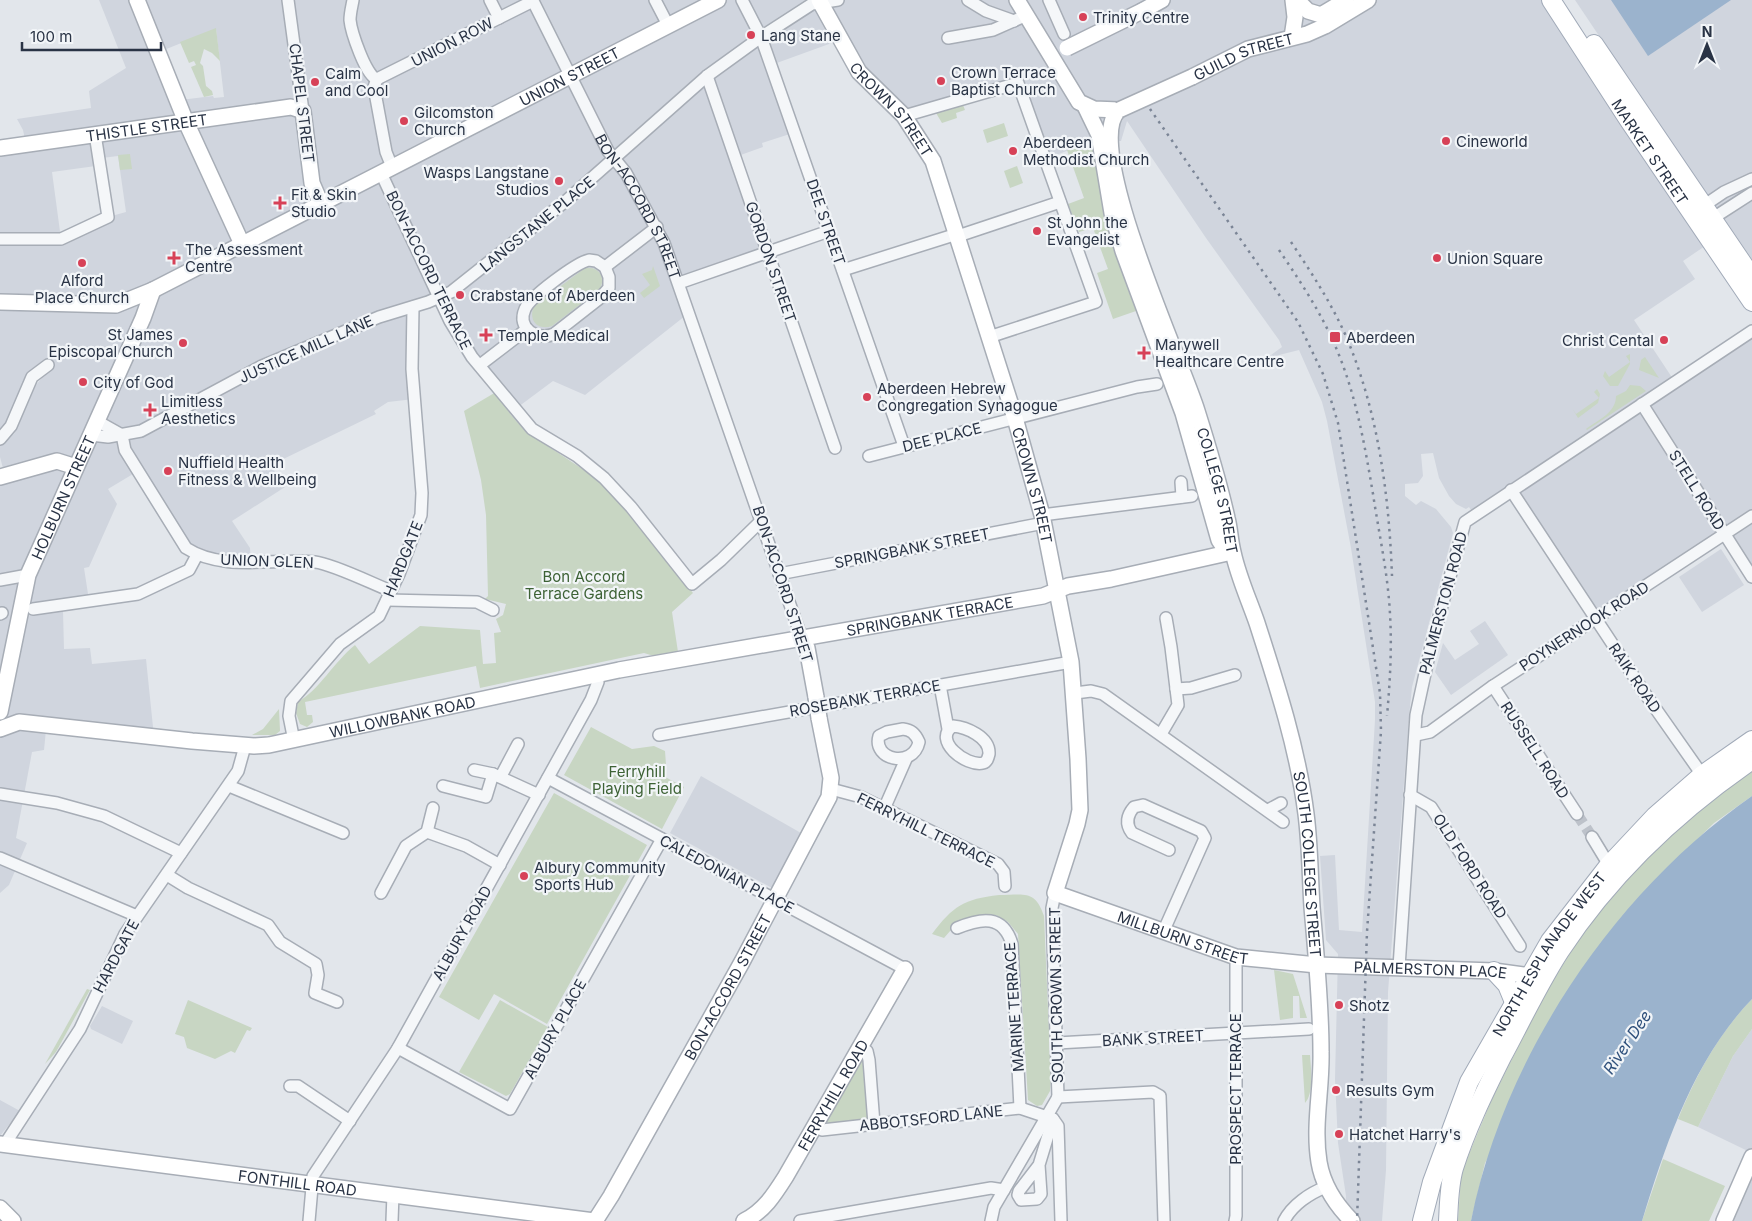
<svg xmlns="http://www.w3.org/2000/svg" width="1752" height="1221" viewBox="0 0 1752 1221" font-family="Inter,sans-serif">
	<style>
		.built { fill: #d0d5de; fill-rule: evenodd }
		.green { fill: #c8d6c3 }
		.water { fill: #9bb3cd }
		.lines { fill: none; stroke-linecap: round; stroke-linejoin: round }
		.street-tunnel { stroke: #bdc2ca; stroke-width: 11; stroke-dasharray: 11 5.5; stroke-linecap: butt }
		.street-casing { stroke: #a7adb6; stroke-width: 14 }
		.secondary-casing { stroke: #a7adb6; stroke-width: 18 }
		.primary-casing { stroke: #a1aab8; stroke-width: 20 }
		.street { stroke: #f5f7f9; stroke-width: 11 }
		.secondary { stroke: #fff; stroke-width: 15 }
		.primary { stroke: #fff; stroke-width: 18 }
		.rail { stroke: #7b8596; stroke-width: 2.5; stroke-dasharray: 2.5 5; stroke-linecap: butt }
		.secondary-bridge-casing { stroke: #a7adb6; stroke-width: 18; stroke-linecap: butt }
		.secondary-bridge { stroke: #fff; stroke-width: 15 }
		.poi-dot { fill: #d74157; stroke: #f2f5f8; stroke-width: 2 }
		.labels { text-anchor: middle; dominant-baseline: central; stroke-width: 4.5; stroke-linejoin: round; paint-order: stroke }
		.poi-label { font-size: 15px; fill: #293345; stroke: #f2f5f8; text-anchor: start }
		.street-label { font-size: 15px; fill: #293345; stroke: #f2f5f8 }
		.park-label { font-size: 15px; fill: #3d6235; stroke: #f2f5f8 }
		.water-label { font-size: 16px; font-style: italic; fill: #30517c; stroke: #f2f5f8 }
	</style>
	<rect width="100%" height="100%" fill="#e2e6eb"/>
	<g class="built">
		<path d="M99,0H1551L1705,246L1683,261L1695,279L1634,320L1675,382L1752,331V574L1726,534L1595,616L1513,490L1473,513L1469,507L1466,509L1456,504L1449,496L1439,478L1433,453L1421,454L1423,476L1418,483L1405,484V496L1416,505L1421,501L1436,509L1451,527L1453,533L1412,687L1409,717L1388,992L1386,1170L1382,1221H1345L1346,1196L1338,1143L1335,1079L1338,954L1326,940L1320,856L1335,855L1339,930L1362,932L1375,720V702L1351,548L1327,421L1322,402L1299,350L1267,358L1282,347L1279,340L1206,238L1127,121L1121,141H1094L1045,159L1018,83L904,116L840,40L774,64L796,132L762,143L763,147L735,157L767,252L679,282L685,316L585,395L553,381L514,410L440,297L413,306L414,399L388,402L374,411L376,414L271,465L285,487L232,521L250,548L251,562L197,555L138,471L108,489L117,504L89,567L84,568L90,607L63,611L64,649L90,648L92,664L146,659L153,727L151,741L46,730L44,750L32,752L16,838L27,843L9,885L0,893V477L5,476L0,457V439L14,434L36,385L48,370L45,365L0,435V148L26,144L23,130L17,119L91,108L89,91L126,68ZM216,29L224,97L214,98L213,96L180,100L159,52ZM118,156L126,212L108,217L61,239L52,172L103,165L102,158Z"/>
		<path d="M1575,0H1752V259L1626,76Z"/>
		<path d="M1721,549L1744,585L1702,612L1679,577Z"/>
		<path d="M1485,621L1508,655L1451,695L1435,672L1443,643L1455,660L1479,644L1470,631Z"/>
		<path d="M701,776L801,833L772,888L670,833Z"/>
		<path d="M102,1006L133,1021L122,1044L91,1029L90,1026Z"/>
		<path d="M1752,1029V1153L1698,1127L1733,1056Z"/>
		<path d="M0,1100L20,1111L0,1136Z"/>
		<path d="M1752,1157V1221H1724Z"/>
	</g>
	<g class="green">
		<path d="M216,28L220,61L212,53L204,49L200,63L203,66L206,86L212,91L213,95L204,97L191,67L196,65L194,61L189,63L180,42Z"/>
		<path d="M963,105L965,110L956,113L957,118L942,123L936,113Z"/>
		<path d="M1004,123L1008,136L987,143L983,130Z"/>
		<path d="M1094,141L1113,248L1136,311L1113,319L1097,273L1108,269L1093,228L1079,232L1068,204L1084,198L1067,150Z"/>
		<path d="M130,154L132,169L120,170L118,155Z"/>
		<path d="M1017,166L1023,183L1010,188L1004,171Z"/>
		<path d="M653,266L660,286L644,298L640,293L650,285L642,274L652,270Z"/>
		<path d="M585,268C599,266 607,278 599,290L552,326C537,331 528,320 534,306Z"/>
		<path d="M1630,354V364L1618,386H1610L1603,376L1605,371L1609,377L1630,362L1626,356Z"/>
		<path d="M1645,357L1659,378L1639,370L1641,360Z"/>
		<path d="M1630,385L1640,386L1646,391L1587,430L1586,429C1598,420 1616,413 1616,396L1626,391Z"/>
		<path d="M1597,389L1600,394L1598,403L1578,418L1572,408L1576,414L1599,398L1594,392Z"/>
		<path d="M496,392L511,415L525,431L590,474L611,493L693,593L672,612L678,652L654,656L644,653L480,688L476,666L305,702L307,715H312L313,722L307,727L300,724L296,713L298,702C319,690 334,662 355,645L369,664L420,626L480,630L483,664L496,663L494,633L501,632L496,619L503,615L506,604L485,599L488,596L486,515L481,480L464,411Z"/>
		<path d="M279,709L280,731L275,735H252L263,729Z"/>
		<path d="M591,727L632,749L654,746L665,751L667,778L684,787L662,829L564,775Z"/>
		<path d="M1752,766V796L1714,823L1654,882L1602,942L1485,1163L1471,1221H1458L1461,1173L1492,1099L1543,997L1598,908L1670,833Z"/>
		<path d="M554,793L647,845L547,1024L494,994L479,1020L439,997Z"/>
		<path d="M999,895C1024,895 1035,889 1044,916L1051,1078L1050,1091L1042,1105L1037,1106L1028,1100L1018,934L1008,922L996,915L975,917L957,923L944,938L932,934C953,906 964,899 999,895Z"/>
		<path d="M1274,970L1293,974L1307,1018H1300L1299,996H1293V1018L1280,1020Z"/>
		<path d="M87,989L90,990L56,1052L45,1064Z"/>
		<path d="M1752,999V1029L1733,1056L1698,1127L1678,1119C1696,1075 1719,1033 1752,999Z"/>
		<path d="M188,1000L252,1028L250,1031L247,1030L235,1053L231,1051L215,1059L187,1048L184,1037L175,1034Z"/>
		<path d="M500,1000L548,1027L510,1094L506,1096L459,1072Z"/>
		<path d="M867,1051L874,1124L815,1126Z"/>
		<path d="M1302,1055H1310C1311,1068 1314,1094 1305,1103Z"/>
		<path d="M1663,1159L1725,1186L1709,1221H1642Z"/>
	</g>
	<g class="water">
		<path d="M1611,0H1731L1648,56Z"/>
		<path d="M1752,796V999C1694,1059 1666,1143 1642,1221H1471C1504,1056 1614,892 1752,796Z"/>
	</g>
	<g class="lines">
		<path class="street-tunnel" d="M1577,814L1592,837"/>
		<g class="street-casing">
			<g id="street">
				<path d="M288,0L303,111"/>
				<path d="M353,0C352,6 350,13 350,20C351,31 366,77 377,79"/>
				<path d="M490,0L499,18"/>
				<path d="M655,0L668,25"/>
				<path d="M742,0L761,37L904,446"/>
				<path d="M968,0L986,11L1014,21"/>
				<path d="M1049,0L1064,34"/>
				<path d="M948,38L993,30L1027,15"/>
				<path d="M707,76L835,448"/>
				<path id="s1" d="M377,79L533,1L608,151L626,173L664,243L802,639"/>
				<path d="M377,79L374,87L386,152L392,167"/>
				<path d="M904,116L1018,83L1096,302L989,337"/>
				<path d="M381,173L450,321L472,357L532,429L577,456L604,478L631,507L692,584L721,560L761,521"/>
				<path d="M1699,209L1724,192L1752,179"/>
				<path d="M1707,222L1752,193"/>
				<path d="M958,236L1060,202"/>
				<path d="M0,239H61L108,217L95,134"/>
				<path d="M589,260L596,261L605,267L609,277V288L600,298L554,334C538,341 516,329 525,309C530,297 576,263 589,260Z"/>
				<path d="M605,267L657,227"/>
				<path d="M843,270L957,234"/>
				<path d="M679,283L829,231"/>
				<path d="M480,365L527,329"/>
				<path d="M1642,404L1752,577"/>
				<path d="M97,421L122,435"/>
				<path d="M91,435L108,437L141,431L262,366L379,317L428,302L451,292L567,200L707,76L761,37L812,4L838,0"/>
				<path d="M122,435L125,450L186,548C223,572 273,558 315,562C333,564 373,584 391,591"/>
				<path d="M0,439L11,426L32,377L48,365"/>
				<path d="M869,456L1137,387L1157,384"/>
				<path d="M1181,482L1182,497"/>
				<path d="M1511,490L1646,695L1705,779"/>
				<path d="M1042,515L1192,496"/>
				<path d="M779,574L1044,523"/>
				<path d="M0,580L28,575"/>
				<path d="M387,600L477,602L493,610"/>
				<path d="M33,609L138,594L189,570L197,555"/>
				<path d="M0,614L2,613"/>
				<path d="M940,685L948,729"/>
				<path d="M1493,686L1577,814"/>
				<path d="M1176,689L1191,688L1235,675"/>
				<path d="M1075,693L1091,691L1103,694L1283,822"/>
				<path d="M953,726C966,727 990,737 989,754C988,758 987,762 983,763C966,767 932,740 953,726Z"/>
				<path d="M903,729C911,730 915,733 919,742C913,769 872,760 879,736L887,732Z"/>
				<path d="M1161,734L1178,705L1171,647L1166,618"/>
				<path d="M659,735L1071,662"/>
				<path d="M1416,735L1430,732L1493,686L1752,516"/>
				<path d="M294,741L289,716L291,701L340,644L379,616L399,574L421,515L422,493L412,369L413,307"/>
				<path d="M474,770L493,774"/>
				<path d="M501,776L518,744"/>
				<path d="M548,778L905,969"/>
				<path d="M229,786L343,833"/>
				<path d="M443,786L486,797L493,774L539,795"/>
				<path d="M831,789L861,797L998,864L1004,872L1005,886"/>
				<path d="M0,794L57,803L104,816L181,853"/>
				<path d="M1410,795L1431,807L1520,946"/>
				<path d="M884,809L906,759"/>
				<path d="M1268,810L1281,803"/>
				<path d="M427,832L466,846L500,865"/>
				<path d="M1592,837L1609,865"/>
				<path d="M0,858L137,916"/>
				<path d="M167,875L188,888L268,925L280,942L316,964L318,975L315,993L337,1002"/>
				<path d="M381,893L406,846L427,832L433,808"/>
				<path d="M1055,893L1052,908L1058,1097"/>
				<path d="M957,928C981,918 1003,914 1012,944L1020,1108"/>
				<path d="M1164,930L1205,838L1201,831L1143,805L1134,807C1127,815 1125,824 1132,833L1169,850"/>
				<path d="M1399,967L1416,715L1431,646L1465,522L1752,331"/>
				<path d="M1057,1043L1309,1029"/>
				<path d="M860,1047L867,1051L869,1060L874,1124"/>
				<path d="M398,1048L510,1109L662,839"/>
				<path d="M290,1086H298L350,1121"/>
				<path d="M1058,1097L1153,1092L1160,1096L1164,1221"/>
				<path d="M815,1126L822,1130L1020,1108L1053,1119L1058,1126L1061,1221"/>
				<path d="M5,1144L80,1029L125,934L238,771L245,746"/>
				<path d="M1039,1165L1019,1191L1018,1195L1021,1200L1037,1199L1041,1194L1039,1165L1053,1119"/>
				<path d="M309,1221L313,1176L398,1048L591,700L598,682L597,674"/>
				<path d="M392,1221L393,1194"/>
				<path d="M800,1221L991,1188L1004,1190"/>
				<path d="M991,1221L994,1207L1058,1097"/>
				<path d="M1235,1221L1236,1216V957"/>
				<path d="M1284,1221C1292,1205 1310,1193 1326,1187"/>
			</g>
		</g>
		<g class="secondary-casing">
			<g id="secondary">
				<path d="M137,0L186,122L242,244"/>
				<path id="s2" d="M819,0L859,72L904,116L933,161L1015,418L1042,515L1071,662L1078,759L1080,810L1077,824L1055,893L1236,957L1317,965L1494,971L1539,977"/>
				<path d="M1017,0L1079,102L1094,109L1119,110"/>
				<path d="M1297,0L1308,11L1321,15L1346,0"/>
				<path d="M1142,11L1162,0"/>
				<path d="M1292,37L1295,17L1293,0"/>
				<path id="s3" d="M1192,77L1248,49L1307,34L1325,26L1368,0"/>
				<path d="M1085,106L1099,135L1112,213L1123,251L1183,413L1219,540L1223,546L1232,552"/>
				<path id="s4" d="M1119,110C1080,143 1183,364 1197,411C1208,446 1219,482 1227,518C1230,529 1230,541 1233,552C1238,576 1249,600 1257,623C1277,685 1298,750 1306,814C1310,845 1310,876 1312,907C1316,955 1321,1003 1321,1052C1322,1088 1313,1125 1319,1162C1323,1186 1335,1204 1352,1221"/>
				<path id="s5" d="M0,148L291,107L303,111L312,183L321,204"/>
				<path id="s6" d="M0,302L116,305L153,290L718,0"/>
				<path d="M0,477L57,461L76,467"/>
				<path d="M802,639L807,648L816,697"/>
				<path id="s7" d="M0,712L28,575L143,318L153,290"/>
				<path id="s8" d="M0,729L19,722L192,741L254,746L269,745L619,670L1043,596L1068,586L1111,579L1232,552"/>
				<path id="s9" d="M0,1144L594,1221"/>
				<path d="M0,1208L13,1221"/>
				<path id="s10" d="M595,1221L611,1196L742,962L829,797L831,778L819,718"/>
				<path id="s11" d="M744,1221C764,1211 774,1195 786,1176L905,969"/>
				<path d="M1724,1221L1752,1157"/>
			</g>
		</g>
		<g class="primary-casing">
			<g id="primary">
				<path id="s12" d="M1551,0L1628,119L1752,302"/>
				<path d="M1594,44L1752,277"/>
				<path d="M1494,971L1507,985L1514,1002"/>
				<path id="s13" d="M1422,1221L1432,1182L1469,1082L1550,941L1609,865L1655,816L1702,775L1752,740"/>
				<path d="M1448,1221C1449,1204 1449,1185 1454,1168C1466,1130 1484,1093 1502,1057C1521,1022 1538,985 1560,951C1610,875 1678,811 1752,760"/>
			</g>
		</g>
		<use href="#street" class="street"/>
		<use href="#secondary" class="secondary"/>
		<use href="#primary" class="primary"/>
		<g class="rail">
			<path d="M1150,109L1298,322L1323,374L1338,423L1380,693L1381,731L1367,932L1357,1221"/>
			<path d="M1291,242C1311,272 1330,301 1345,334C1378,410 1389,494 1392,576"/>
			<path d="M1279,250C1302,284 1324,317 1339,355C1357,400 1365,447 1373,494C1379,534 1388,574 1390,614C1392,648 1390,682 1387,716"/>
		</g>
		<g class="secondary-bridge-casing">
			<g id="secondary-bridge">
				<path d="M1067,48L1142,11"/>
				<path d="M1119,110L1192,77"/>
				<path d="M816,697L819,718"/>
			</g>
		</g>
		<use href="#secondary-bridge" class="secondary-bridge"/>
	</g>
	<g class="poi-dot">
		<circle cx="1083" cy="17" r="5"/>
		<circle cx="751" cy="35" r="5"/>
		<circle cx="941" cy="81" r="5"/>
		<circle cx="315" cy="82" r="5"/>
		<circle cx="404" cy="121" r="5"/>
		<circle cx="1446" cy="141" r="5"/>
		<circle cx="1013" cy="151" r="5"/>
		<circle cx="559" cy="181" r="5"/>
		<path d="M277.5 195.5h5v5h5v5h-5v5h-5v-5h-5v-5h5z"/>
		<circle cx="1037" cy="231" r="5"/>
		<path d="M171.5 250.5h5v5h5v5h-5v5h-5v-5h-5v-5h5z"/>
		<circle cx="1437" cy="258" r="5"/>
		<circle cx="82" cy="263" r="5"/>
		<circle cx="460" cy="295" r="5"/>
		<path d="M483.5 327.5h5v5h5v5h-5v5h-5v-5h-5v-5h5z"/>
		<rect x="1329" y="331" width="12" height="12" rx="2.5"/>
		<circle cx="1664" cy="340" r="5"/>
		<circle cx="183" cy="343" r="5"/>
		<path d="M1141.5 345.5h5v5h5v5h-5v5h-5v-5h-5v-5h5z"/>
		<circle cx="83" cy="382" r="5"/>
		<circle cx="867" cy="397" r="5"/>
		<path d="M147.5 402.5h5v5h5v5h-5v5h-5v-5h-5v-5h5z"/>
		<circle cx="168" cy="471" r="5"/>
		<circle cx="524" cy="876" r="5"/>
		<circle cx="1339" cy="1005" r="5"/>
		<circle cx="1336" cy="1090" r="5"/>
		<circle cx="1339" cy="1134" r="5"/>
	</g>
	<g class="labels">
		<g class="poi-label">
			<text x="1093" y="17">Trinity Centre</text>
			<text x="761" y="35">Lang Stane</text>
			<text x="951" y="72">Crown Terrace<tspan x="951" dy="17">Baptist Church</tspan></text>
			<text x="325" y="73">Calm<tspan x="325" dy="17">and Cool</tspan></text>
			<text x="414" y="112">Gilcomston<tspan x="414" dy="17">Church</tspan></text>
			<text x="1456" y="141">Cineworld</text>
			<text x="1023" y="142">Aberdeen<tspan x="1023" dy="17">Methodist Church</tspan></text>
			<text x="549" y="172" text-anchor="end">Wasps Langstane<tspan x="549" dy="17">Studios</tspan></text>
			<text x="291" y="194">Fit &amp; Skin<tspan x="291" dy="17">Studio</tspan></text>
			<text x="1047" y="222">St John the<tspan x="1047" dy="17">Evangelist</tspan></text>
			<text x="185" y="249">The Assessment<tspan x="185" dy="17">Centre</tspan></text>
			<text x="1447" y="258">Union Square</text>
			<text x="82" y="280" text-anchor="middle">Alford<tspan x="82" dy="17">Place Church</tspan></text>
			<text x="470" y="295">Crabstane of Aberdeen</text>
			<text x="173" y="334" text-anchor="end">St James<tspan x="173" dy="17">Episcopal Church</tspan></text>
			<text x="497" y="335">Temple Medical</text>
			<text x="1346" y="337">Aberdeen</text>
			<text x="1654" y="340" text-anchor="end">Christ Cental</text>
			<text x="1155" y="344">Marywell<tspan x="1155" dy="17">Healthcare Centre</tspan></text>
			<text x="93" y="382">City of God</text>
			<text x="877" y="388">Aberdeen Hebrew<tspan x="877" dy="17">Congregation Synagogue</tspan></text>
			<text x="161" y="401">Limitless<tspan x="161" dy="17">Aesthetics</tspan></text>
			<text x="178" y="462">Nuffield Health<tspan x="178" dy="17">Fitness &amp; Wellbeing</tspan></text>
			<text x="534" y="867">Albury Community<tspan x="534" dy="17">Sports Hub</tspan></text>
			<text x="1349" y="1005">Shotz</text>
			<text x="1346" y="1090">Results Gym</text>
			<text x="1349" y="1134">Hatchet Harry's</text>
		</g>
		<g class="street-label">
			<text transform="translate(452 42) rotate(-27)">UNION ROW</text>
			<text stroke="none"><textPath href="#s3" startOffset="56">GUILD STREET</textPath></text>
			<text stroke="none"><textPath href="#s6" startOffset="624">UNION STREET</textPath></text>
			<text transform="translate(302 103) rotate(83)">CHAPEL STREET</text>
			<text stroke="none"><textPath href="#s2" startOffset="132">CROWN STREET</textPath></text>
			<text stroke="none"><textPath href="#s5" startOffset="148">THISTLE STREET</textPath></text>
			<text stroke="none"><textPath href="#s12" startOffset="181">MARKET STREET</textPath></text>
			<text stroke="none"><textPath href="#s1" startOffset="406">BON-ACCORD STREET</textPath></text>
			<text transform="translate(826 222) rotate(71)">DEE STREET</text>
			<text transform="translate(537 224) rotate(-39)">LANGSTANE PLACE</text>
			<text transform="translate(771 262) rotate(71)">GORDON STREET</text>
			<text transform="translate(429 270) rotate(64)">BON-ACCORD TERRACE</text>
			<text transform="translate(306 349) rotate(-24)">JUSTICE MILL LANE</text>
			<text transform="translate(942 437) rotate(-14)">DEE PLACE</text>
			<text stroke="none"><textPath href="#s2" startOffset="538">CROWN STREET</textPath></text>
			<text stroke="none"><textPath href="#s4" startOffset="400">COLLEGE STREET</textPath></text>
			<text transform="translate(1697 490) rotate(58)">STELL ROAD</text>
			<text stroke="none"><textPath href="#s7" startOffset="225">HOLBURN STREET</textPath></text>
			<text transform="translate(912 548) rotate(-11)">SPRINGBANK STREET</text>
			<text transform="translate(403 559) rotate(-68)">HARDGATE</text>
			<text transform="translate(267 561) rotate(2)">UNION GLEN</text>
			<text transform="translate(783 584) rotate(72)">BON-ACCORD STREET</text>
			<text transform="translate(1443 603) rotate(-75)">PALMERSTON ROAD</text>
			<text stroke="none"><textPath href="#s8" startOffset="945">SPRINGBANK TERRACE</textPath></text>
			<text transform="translate(1584 626) rotate(-33)">POYNERNOOK ROAD</text>
			<text transform="translate(1635 678) rotate(56)">RAIK ROAD</text>
			<text transform="translate(865 698) rotate(-10)">ROSEBANK TERRACE</text>
			<text stroke="none"><textPath href="#s8" startOffset="408">WILLOWBANK ROAD</textPath></text>
			<text transform="translate(1535 750) rotate(57)">RUSSELL ROAD</text>
			<text transform="translate(926 830) rotate(26)">FERRYHILL TERRACE</text>
			<text stroke="none"><textPath href="#s4" startOffset="786">SOUTH COLLEGE STREET</textPath></text>
			<text transform="translate(1470 866) rotate(57)">OLD FORD ROAD</text>
			<text transform="translate(727 874) rotate(28)">CALEDONIAN PLACE</text>
			<text transform="translate(462 933) rotate(-61)">ALBURY ROAD</text>
			<text stroke="none"><textPath href="#s2" startOffset="1090">MILLBURN STREET</textPath></text>
			<text stroke="none"><textPath href="#s13" startOffset="298">NORTH ESPLANADE WEST</textPath></text>
			<text transform="translate(116 956) rotate(-62)">HARDGATE</text>
			<text stroke="none"><textPath href="#s2" startOffset="1341">PALMERSTON PLACE</textPath></text>
			<text stroke="none"><textPath href="#s10" startOffset="269">BON-ACCORD STREET</textPath></text>
			<text transform="translate(1056 995) rotate(-91)">SOUTH CROWN STREET</text>
			<text transform="translate(1014 1007) rotate(-94)">MARINE TERRACE</text>
			<text transform="translate(555 1029) rotate(-61)">ALBURY PLACE</text>
			<text transform="translate(1153 1038) rotate(-3)">BANK STREET</text>
			<text transform="translate(1235 1089) rotate(-90)">PROSPECT TERRACE</text>
			<text stroke="none"><textPath href="#s11" startOffset="156">FERRYHILL ROAD</textPath></text>
			<text transform="translate(931 1118) rotate(-6)">ABBOTSFORD LANE</text>
			<text stroke="none"><textPath href="#s9" startOffset="300">FONTHILL ROAD</textPath></text>
		</g>
		<g class="park-label">
			<text x="584" y="576">Bon Accord<tspan x="584" dy="17">Terrace Gardens</tspan></text>
			<text x="637" y="771">Ferryhill<tspan x="637" dy="17">Playing Field</tspan></text>
		</g>
		<g class="water-label">
			<text transform="translate(1627 1042) rotate(-56)">River Dee</text>
		</g>
	</g>
	<g transform="translate(1707 45)" stroke="#f2f5f8" stroke-width="4" paint-order="stroke">
	<path d="M0-4L9 19L0 12L-9 19Z" fill="#293345"/>
	<text y="-8" font-size="14" font-weight="bold" text-anchor="middle" fill="#293345">N</text>
	</g>
	<path d="M22 42v8h139v-8" fill="none" stroke="#293345" stroke-width="2.5"/>
	<text x="30" y="42" font-size="15" fill="#293345" stroke="#f2f5f8" stroke-width="4" paint-order="stroke">100 m</text>
</svg>
